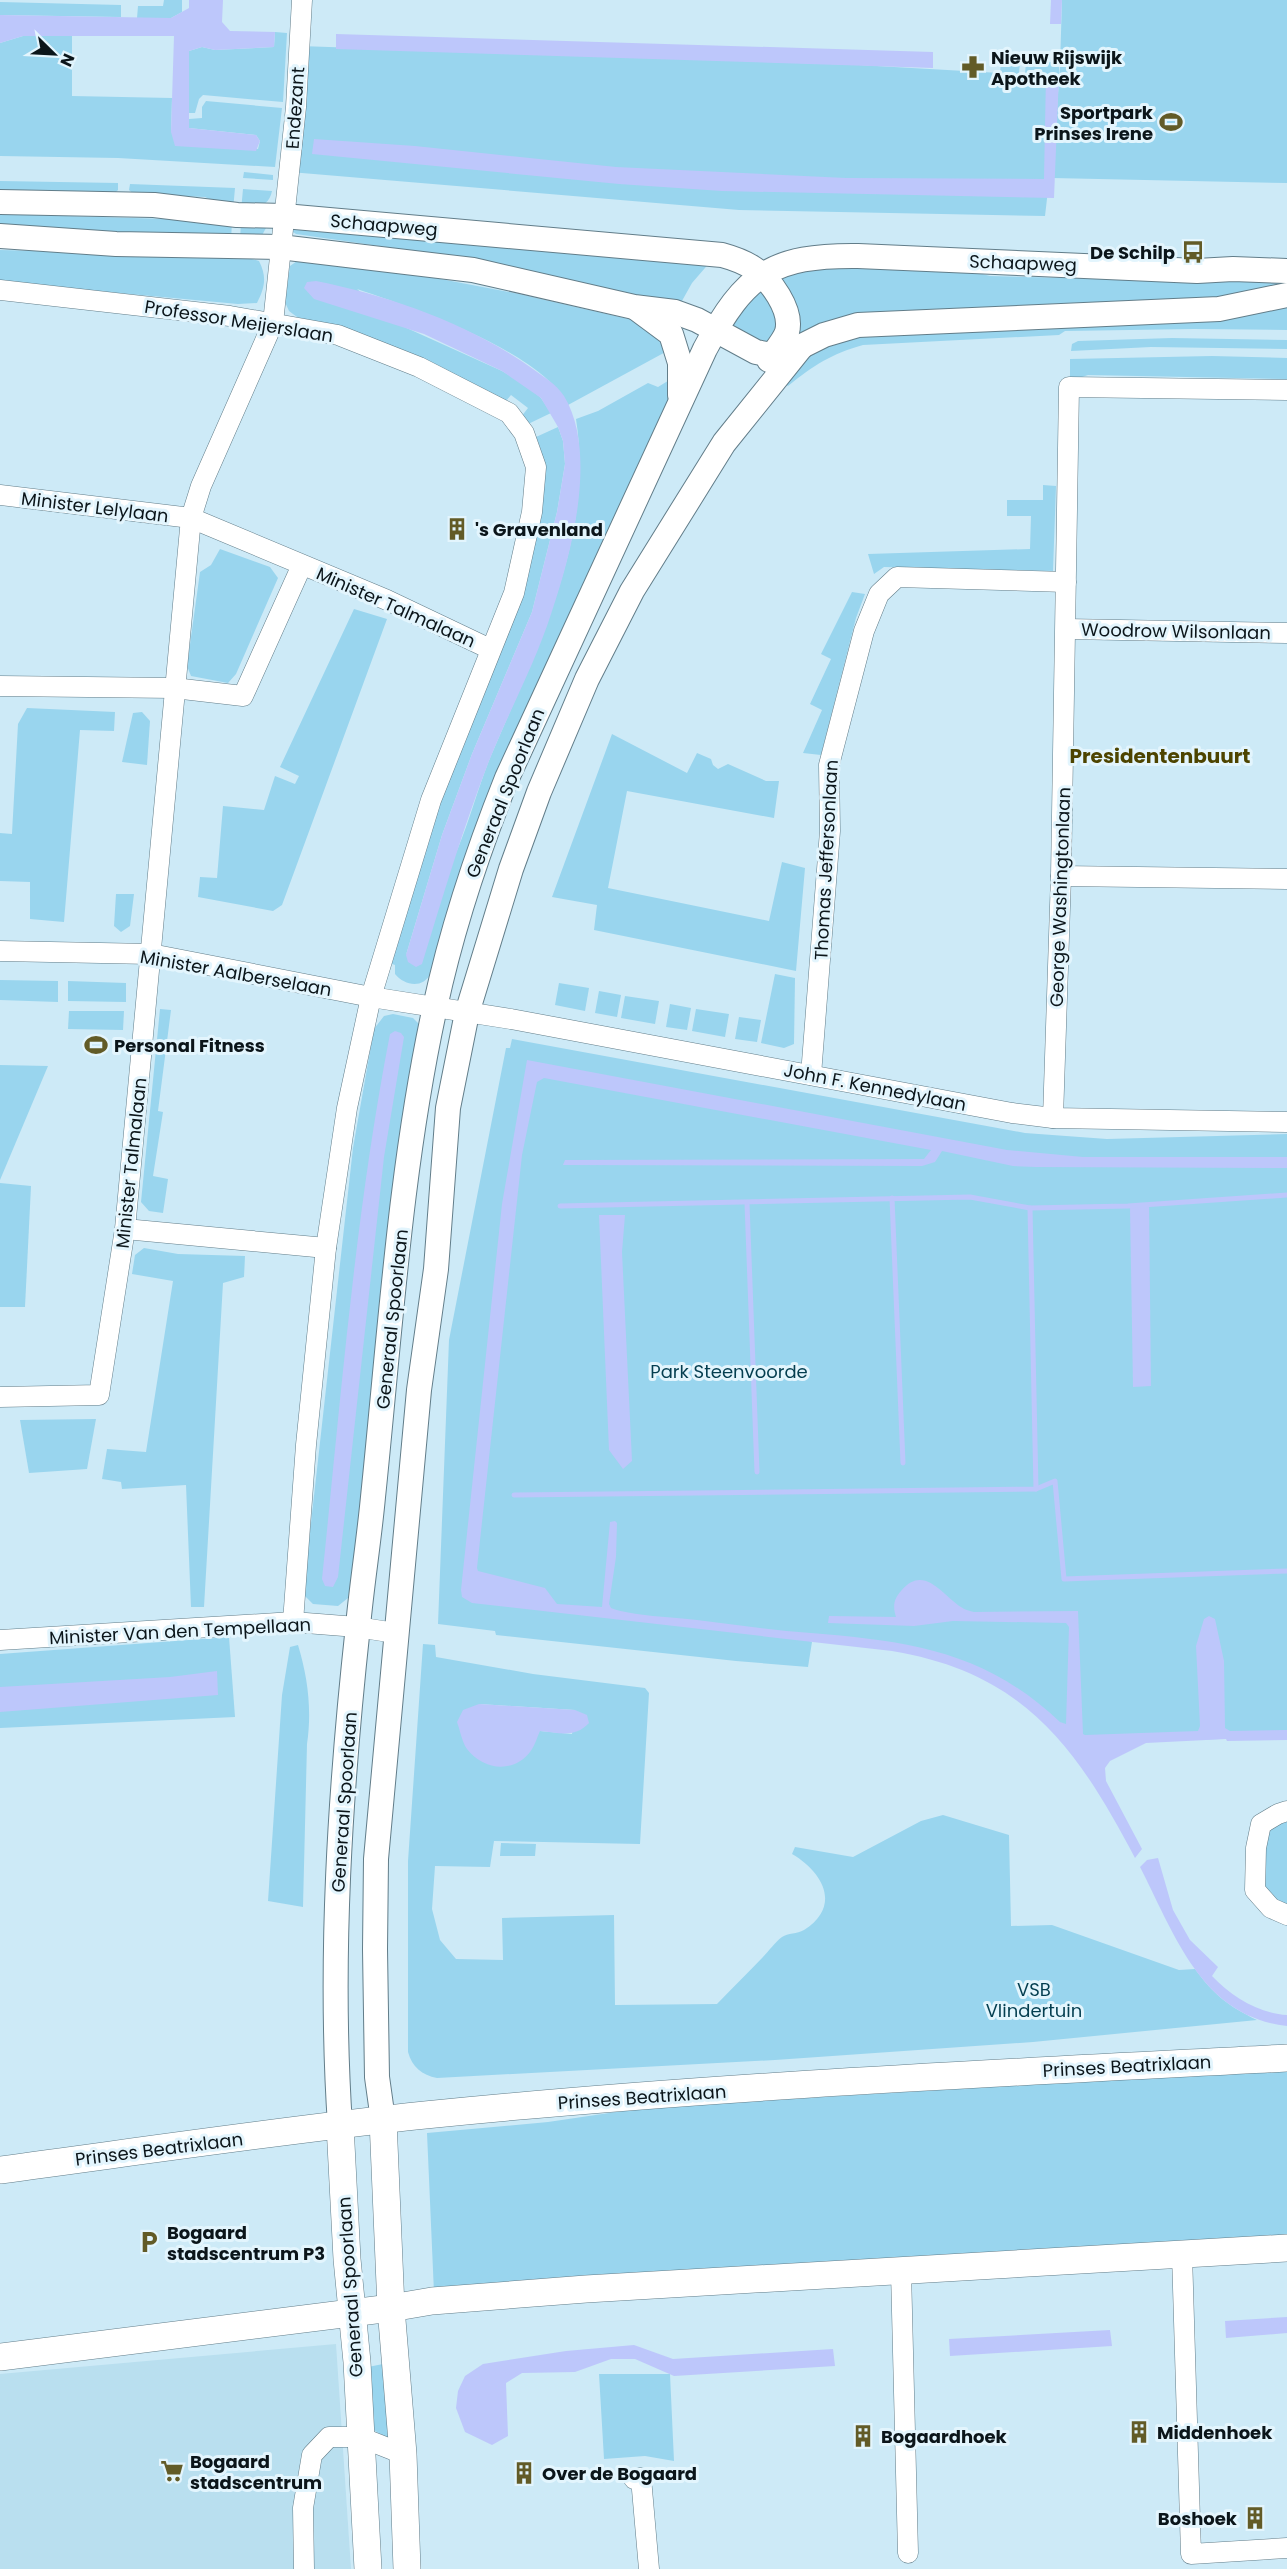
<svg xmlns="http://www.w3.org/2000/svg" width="1287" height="2569" viewBox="0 0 1287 2569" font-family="Poppins,sans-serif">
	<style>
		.built { fill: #b9dfef }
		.green { fill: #99d5ee; fill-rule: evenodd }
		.water { fill: #bdc7fb }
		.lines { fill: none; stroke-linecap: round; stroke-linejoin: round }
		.stream { stroke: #bdc7fb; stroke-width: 5 }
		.minor-casing { stroke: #627d89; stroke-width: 21 }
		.tertiary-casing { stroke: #627d89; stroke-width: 26 }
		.secondary-casing { stroke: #627d89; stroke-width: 28 }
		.minor { stroke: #fff; stroke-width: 20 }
		.tertiary { stroke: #fff; stroke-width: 24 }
		.secondary { stroke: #fff; stroke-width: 27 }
		.labels { text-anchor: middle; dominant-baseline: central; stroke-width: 6; stroke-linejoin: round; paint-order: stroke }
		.poi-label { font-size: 18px; font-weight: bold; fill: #0b151a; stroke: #e3f5fd; text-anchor: start }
		.street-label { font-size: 18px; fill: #0b151a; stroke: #e3f5fd }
		.park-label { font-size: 18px; fill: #043e50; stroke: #e3f5fd }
		.neighbourhood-label { font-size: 20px; font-weight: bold; fill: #4d4400; stroke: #e3f5fd }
	</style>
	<rect width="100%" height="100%" fill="#cdeaf7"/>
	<path class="built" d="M336,2344L351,2569H0V2374Z"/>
	<g class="green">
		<path d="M164,0H182V12L171,18H137L138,6H163Z"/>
		<path d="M1062,0H1287V183L1052,178L1060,66Z"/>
		<path d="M0,2L121,5V17L0,15Z"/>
		<path d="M275,32L287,33L283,102L203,95L199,99L195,113H189V51L202,47L215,50L274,47Z"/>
		<path d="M23,36H72V96L172,98L171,132L258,149L260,141L256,135L189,128V119L202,118V107L206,101L282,108L275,167L118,158L0,156V43Z"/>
		<path d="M300,46L859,65L1000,73L1001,61H1020L1019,74H1025L1026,62H1059V75H1046L1048,190L1045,216L739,210L290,172Z"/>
		<path d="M244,172L273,175V180L243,178Z"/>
		<path d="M0,181L118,183V190L114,194L0,191Z"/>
		<path d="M130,184L235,188L233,210L205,197L134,194L129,190Z"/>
		<path d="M243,189L272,191C269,207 255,209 241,211Z"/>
		<path d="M0,214L232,221L231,241L0,230Z"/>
		<path d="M241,221L265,225L266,228L261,237L240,241Z"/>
		<path d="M294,227L711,261L692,283L678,308L407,250L296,234L293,232Z"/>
		<path d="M0,250L241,256L259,261C267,277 265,287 257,303L238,304L0,282Z"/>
		<path d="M300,259L357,263L514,293L646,323L671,349L568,405C541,351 413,308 357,289L400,325L502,371L527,386L541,398L551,413L526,425L521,417L528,408L511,395L505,402L329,325L297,317L289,311L285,302L290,266Z"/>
		<path d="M800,266L959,268L990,276L1224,282L1287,281V289L1241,299L1067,303L853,315L830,320L799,334L797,333L774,278Z"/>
		<path d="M760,285L782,327L766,346L724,328Z"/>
		<path d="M1287,301V330L1194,329L1065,331L1059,335L863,345C831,354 814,365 788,386L780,380L819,349L848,338Z"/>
		<path d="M1172,338L1287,340V349L1151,347L1071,351L1072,344L1078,341Z"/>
		<path d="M1212,356L1287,358V379L1088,375L1070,381V359Z"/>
		<path d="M676,376L675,385L431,973C423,989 405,986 395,974V965L389,963L412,882L536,534C543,502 551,469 536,437L558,427L563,441L565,464L557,512L532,612L472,754L442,835L406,955C423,919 443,884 458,848C470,819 478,788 490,758C535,651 595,539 576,419L598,411L648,383L658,387Z"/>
		<path d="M1043,485L1056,486L1053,571L884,567L874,574L868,554L1030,549L1031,516H1007V500H1043Z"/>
		<path d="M220,549L270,567L278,578L236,674L228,683L191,676L187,666L200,572L211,565Z"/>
		<path d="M852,592L865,594L856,618L821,755L803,753L822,710L810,704L831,659L821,654Z"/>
		<path d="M354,609L387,619L282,905L273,911L198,897L200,877L217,878L223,806L264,810L275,776L295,784L299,776L280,767Z"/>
		<path d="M27,708L115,712L114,731L80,730L64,922L30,919V882L0,881V833L12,834L18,724Z"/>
		<path d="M142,712L150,721L147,765L122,762L133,713Z"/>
		<path d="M612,734L687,773L697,753L711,759L713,765L718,769L728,764L766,781H779L774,818L627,791L608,888L769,921L782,862L805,868L796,971L594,930L597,905L552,897Z"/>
		<path d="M116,894H134L130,926L121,932L114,926Z"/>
		<path d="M775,974L795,978L794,1044L784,1048L761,1043Z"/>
		<path d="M0,980L58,981V1002L0,1000Z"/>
		<path d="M68,981L126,983V1002L68,1001Z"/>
		<path d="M559,983L589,988L585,1011L555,1005Z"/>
		<path d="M599,991L621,995L617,1017L595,1013Z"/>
		<path d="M625,996L659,1001L655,1024L621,1018Z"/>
		<path d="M670,1004L691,1008L687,1030L666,1027Z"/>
		<path d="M160,1009L171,1010L158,1111L163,1112L153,1176L168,1179L163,1213L149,1211L141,1202Z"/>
		<path d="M696,1009L729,1014L725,1037L692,1031Z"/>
		<path d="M69,1011H124L123,1030L68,1029Z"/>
		<path d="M393,1014L413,1018L420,1025L354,1591L349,1592L348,1598L338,1606L313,1604L303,1594L353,1148L374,1029L384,1016Z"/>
		<path d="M739,1017L761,1020L757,1042L735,1039Z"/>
		<path d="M512,1039L1025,1133L1107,1139L1287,1134V1737L1082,1743L989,1676L913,1647L810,1641L812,1642L808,1667L736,1661L496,1635L495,1631L438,1624L449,1340L506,1048H510Z"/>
		<path d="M0,1065L48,1066L0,1180Z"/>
		<path d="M0,1183L31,1186L25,1307H0Z"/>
		<path d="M144,1248L178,1254L245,1256L244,1277L223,1283L204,1607H191L186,1485L122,1489L121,1482L102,1479L107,1449L146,1452L173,1281L132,1274L135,1255Z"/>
		<path d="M96,1419L87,1469L29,1473L20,1420Z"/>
		<path d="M229,1637L235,1717L0,1728V1654Z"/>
		<path d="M423,1644L435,1645L436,1657L533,1674L645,1688L649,1693L640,1844L494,1841L490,1867L435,1866L432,1909L440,1940L456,1959L503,1960L502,1918L614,1915L615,2005L717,2004C732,1988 748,1973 763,1957C769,1951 775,1942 782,1937C788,1933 797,1934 804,1930C842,1906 823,1872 792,1854L795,1847L853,1857L921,1821L943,1815L1009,1835L1011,1926L1052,1925L1179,1970L1195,1969C1214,1995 1228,2006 1257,2020L1033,2042L775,2060L437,2078C422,2075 412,2067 408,2052V1861ZM479,1704L575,1710L572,1734L540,1731Z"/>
		<path d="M298,1645C308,1678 312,1710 307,1744L303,1907L268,1901L282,1695L290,1647Z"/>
		<path d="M1287,1817V1908L1274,1903L1263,1885L1264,1839L1274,1824Z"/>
		<path d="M501,1843L536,1844L535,1856H500Z"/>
		<path d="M1287,2069V2235L911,2257L434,2293L427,2133L548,2122L643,2108Z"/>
		<path d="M383,2364L388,2437L387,2438L372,2429L368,2367Z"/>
		<path d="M599,2374H670L674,2461L645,2456L604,2459Z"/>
	</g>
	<g class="water">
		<path d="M189,0H223L222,22L230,31L275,32L274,47L215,50L202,47L189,51V128L256,135L260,141L256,151L175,146L171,132L174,36H23L0,43V15L171,18L189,8Z"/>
		<path d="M1051,0H1062L1061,24H1050Z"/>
		<path d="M336,34L933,52V68L336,49Z"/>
		<path d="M1046,75H1059L1054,198L722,191L619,184L312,154L314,139L415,146L616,167L846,178L1044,179Z"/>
		<path d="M316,281C391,296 470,324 533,369C544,377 556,384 564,396C598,452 572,552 552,611C536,662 509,711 489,761C463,828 443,896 422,964L416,967L408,962L406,955L442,835L472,754L532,612L557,512L565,464L563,441L558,427L541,398L502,371L424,334L314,299L304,288L307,282Z"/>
		<path d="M395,1031L401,1033L404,1037L384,1157L338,1577L333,1587L325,1586L322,1579C341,1397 355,1214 390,1034Z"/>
		<path d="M527,1060L1007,1150L1083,1157H1287V1168L1036,1167L1013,1166L942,1151L935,1162L922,1166L563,1165L565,1160L924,1159L931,1150L544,1078L537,1082L522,1155L477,1568L478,1571L545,1588L557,1604L602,1607L610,1522L615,1521L617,1523L616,1557L609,1604L611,1608C631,1616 674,1617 697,1620C735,1625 773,1630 811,1633C909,1641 985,1651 1060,1722L1066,1724L1069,1627L1066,1623L953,1621L914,1626L828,1623L829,1616L896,1617C893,1607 893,1600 901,1591C924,1563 943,1596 961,1607C965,1610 970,1611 974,1612L1078,1611L1083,1734L1085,1735L1198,1731L1200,1726L1196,1646L1204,1619L1209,1616L1215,1619L1224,1661L1225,1728L1230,1731L1287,1730V1740L1227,1741L1226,1739L1146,1743L1110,1761L1105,1768L1106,1781L1142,1849L1135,1858C1076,1746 1024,1673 892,1651L472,1603L462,1597L461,1590L502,1204Z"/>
		<path d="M1149,1204L1151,1386L1133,1387L1130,1207Z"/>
		<path d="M599,1215H625L622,1252L632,1461L623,1469L609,1450Z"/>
		<path d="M217,1671L218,1695L0,1712V1687L170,1677Z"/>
		<path d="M479,1704L575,1710L587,1715L589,1723C575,1738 560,1733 540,1731C537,1737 535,1746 530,1752C513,1774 483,1770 467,1749C462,1742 460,1730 457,1722L463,1710Z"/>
		<path d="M1158,1858L1173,1910L1190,1940L1218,1967L1212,1976C1232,1997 1258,2013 1287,2015V2026C1201,2016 1175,1935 1140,1867L1147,1860Z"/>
		<path d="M1287,2317V2333L1226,2338L1225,2321Z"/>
		<path d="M1110,2330L1112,2346L950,2356L949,2339Z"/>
		<path d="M634,2345L673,2359L833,2349L835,2366L674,2376L635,2359H611L575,2372L522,2373L506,2383L508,2436L492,2445L465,2432L456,2408L458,2391L465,2376L483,2364L566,2351Z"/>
	</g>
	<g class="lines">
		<g class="stream">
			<path d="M892,1198L903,1463"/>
			<path d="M747,1203L757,1472"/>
			<path d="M560,1206L970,1197L1030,1208L1128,1206L1287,1195"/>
			<path d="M1036,1489L1055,1481L1064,1579L1287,1571"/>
			<path d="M514,1495L1036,1489L1030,1208"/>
		</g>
		<g class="minor-casing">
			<g id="minor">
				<path d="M0,290L230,316L338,335L419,367L509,413L524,433L536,467L532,512L514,593L431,800L371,997L347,1108L326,1248L306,1445L293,1622"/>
				<path d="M0,495L191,518L387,600L490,649"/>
				<path d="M1066,629L1287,633"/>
				<path d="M0,686L174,688L243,696L302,565"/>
				<path d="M1061,876L1287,879"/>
				<path d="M0,951L151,954L371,997L511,1019L1012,1113L1053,1118L1287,1122"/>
				<path d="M811,1075L830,831L829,765L864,631L879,594L897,577L1066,582"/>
				<path d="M1053,1118L1061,876L1069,387L1287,390"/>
				<path d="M125,1229L326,1248"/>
				<path d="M0,1397L99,1395L125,1229L191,518L201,486L273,323L296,107L302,0"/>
				<path d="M0,1640L293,1622L357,1627L395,1633"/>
				<path d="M1287,1811L1278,1814L1261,1824L1256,1848L1255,1890L1271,1908L1287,1915"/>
				<path d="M1182,2254L1191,2554L1287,2548"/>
				<path d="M901,2271L908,2553"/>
				<path d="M634,2479L641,2478L649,2569"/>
				<path d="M304,2569L303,2508L312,2455L329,2437H360L403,2454"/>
			</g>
		</g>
		<g class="tertiary-casing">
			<g id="tertiary">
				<path d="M0,202L154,205L237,215L284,216L722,255C733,258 744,262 753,268C770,279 793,310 787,332C784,341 774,352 769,360"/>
				<path d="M0,236L116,244L280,247L473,270L634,307L675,312L697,320L756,352L772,355L802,346L824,335L858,325L1219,309L1287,295"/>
				<path d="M636,308L671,334L680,363V395"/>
				<path d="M383,2120L377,2077L375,1949L376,1859L419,1390L436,1269L448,1108L467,1013L511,869L539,792L587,679L632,591L724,443L802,346"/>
				<path d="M340,2125C329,1960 340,1791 358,1626C362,1583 369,1540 373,1497C390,1334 400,1167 435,1007C452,928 477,853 507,778L705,349C745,274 772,255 858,256L1197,271L1233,269L1287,271"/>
			</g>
		</g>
		<g class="secondary-casing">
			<g id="secondary">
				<path d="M383,2120L391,2308L403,2454L407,2569"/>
				<path d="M340,2125L347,2259L357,2362L368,2569"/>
				<path d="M0,2170C142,2151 283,2130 425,2115C712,2086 1000,2073 1287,2058"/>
				<path d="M0,2357L391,2308L432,2301L586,2289L1287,2248"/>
			</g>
		</g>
		<use href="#minor" class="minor"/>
		<use href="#tertiary" class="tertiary"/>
		<use href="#secondary" class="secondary"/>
	</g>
	<defs>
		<g id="pharmacy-bare" transform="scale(1.8)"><path d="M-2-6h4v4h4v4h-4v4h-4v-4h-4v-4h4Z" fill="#625b27" stroke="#e3f5fd" stroke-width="2.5" paint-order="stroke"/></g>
		<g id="stadium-bare" transform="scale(1.8)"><path d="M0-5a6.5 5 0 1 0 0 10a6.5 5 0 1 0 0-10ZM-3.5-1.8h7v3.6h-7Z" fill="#625b27" stroke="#e3f5fd" stroke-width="2.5" paint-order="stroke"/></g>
		<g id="bus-bare" transform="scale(1.8)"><path d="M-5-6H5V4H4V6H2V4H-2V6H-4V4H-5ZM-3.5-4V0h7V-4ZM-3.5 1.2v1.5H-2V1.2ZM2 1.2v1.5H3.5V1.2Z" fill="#625b27" stroke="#e3f5fd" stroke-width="2.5" paint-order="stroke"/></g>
		<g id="building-bare" transform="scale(1.8)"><path d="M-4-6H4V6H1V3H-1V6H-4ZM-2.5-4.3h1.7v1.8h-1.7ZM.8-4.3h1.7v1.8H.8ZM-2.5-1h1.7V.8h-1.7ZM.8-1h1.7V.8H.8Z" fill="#625b27" stroke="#e3f5fd" stroke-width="2.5" paint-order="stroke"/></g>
		<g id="parking-bare" transform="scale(1.8)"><path d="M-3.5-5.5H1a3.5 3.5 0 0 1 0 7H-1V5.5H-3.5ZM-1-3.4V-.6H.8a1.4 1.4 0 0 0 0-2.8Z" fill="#625b27" stroke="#e3f5fd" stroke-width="2.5" paint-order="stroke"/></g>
		<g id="supermarket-bare" transform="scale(1.8)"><path d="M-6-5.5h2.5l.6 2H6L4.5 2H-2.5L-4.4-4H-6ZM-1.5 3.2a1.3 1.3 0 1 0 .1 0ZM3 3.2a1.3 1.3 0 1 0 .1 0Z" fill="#625b27" stroke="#e3f5fd" stroke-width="2.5" paint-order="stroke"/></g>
	</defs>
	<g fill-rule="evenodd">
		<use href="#pharmacy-bare" x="973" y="67"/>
		<use href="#stadium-bare" x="1171" y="122"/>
		<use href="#bus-bare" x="1193" y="252"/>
		<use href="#building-bare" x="457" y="529"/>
		<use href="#stadium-bare" x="96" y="1045"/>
		<use href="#parking-bare" x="149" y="2242"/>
		<use href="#building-bare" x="1139" y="2432"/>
		<use href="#building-bare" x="863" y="2436"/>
		<use href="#supermarket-bare" x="172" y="2471"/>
		<use href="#building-bare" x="524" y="2473"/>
		<use href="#building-bare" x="1255" y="2518"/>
	</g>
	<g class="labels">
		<g class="poi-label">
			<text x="991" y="57">Nieuw Rijswijk<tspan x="991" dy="21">Apotheek</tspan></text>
			<text x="1153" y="112" text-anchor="end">Sportpark<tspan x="1153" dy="21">Prinses Irene</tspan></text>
			<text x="1175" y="252" text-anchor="end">De Schilp</text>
			<text x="475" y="529">'s Gravenland</text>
			<text x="114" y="1045">Personal Fitness</text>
			<text x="167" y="2232">Bogaard<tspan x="167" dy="21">stadscentrum P3</tspan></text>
			<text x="1157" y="2432">Middenhoek</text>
			<text x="881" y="2436">Bogaardhoek</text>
			<text x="190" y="2461">Bogaard<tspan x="190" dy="21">stadscentrum</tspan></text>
			<text x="542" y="2473">Over de Bogaard</text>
			<text x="1237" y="2518" text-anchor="end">Boshoek</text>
		</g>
		<g class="street-label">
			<text transform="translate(295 108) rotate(-86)">Endezant</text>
			<text transform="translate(384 225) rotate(5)">Schaapweg</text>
			<text transform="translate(1023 263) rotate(2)">Schaapweg</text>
			<text transform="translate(239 321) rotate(9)">Professor Meijerslaan</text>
			<text transform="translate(95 507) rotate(7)">Minister Lelylaan</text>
			<text transform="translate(396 607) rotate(24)">Minister Talmalaan</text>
			<text transform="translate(1176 631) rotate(1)">Woodrow Wilsonlaan</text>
			<text transform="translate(505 793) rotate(-68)">Generaal Spoorlaan</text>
			<text transform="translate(826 860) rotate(-87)">Thomas Jeffersonlaan</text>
			<text transform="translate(1060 897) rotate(-88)">George Washingtonlaan</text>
			<text transform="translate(236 973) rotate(10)">Minister Aalberselaan</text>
			<text transform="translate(875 1087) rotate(11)">John F. Kennedylaan</text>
			<text transform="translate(131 1163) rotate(-84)">Minister Talmalaan</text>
			<text transform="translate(392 1319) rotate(-84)">Generaal Spoorlaan</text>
			<text transform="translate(180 1631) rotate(-3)">Minister Van den Tempellaan</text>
			<text transform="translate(344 1802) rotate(-86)">Generaal Spoorlaan</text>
			<text transform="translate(1127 2066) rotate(-3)">Prinses Beatrixlaan</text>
			<text transform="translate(642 2097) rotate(-4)">Prinses Beatrixlaan</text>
			<text transform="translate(159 2149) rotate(-7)">Prinses Beatrixlaan</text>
			<text transform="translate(350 2287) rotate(-94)">Generaal Spoorlaan</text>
		</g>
		<g class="park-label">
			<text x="729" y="1371">Park Steenvoorde</text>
			<text x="1034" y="1989">VSB<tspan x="1034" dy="21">Vlindertuin</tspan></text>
		</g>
		<g class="neighbourhood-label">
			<text x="1160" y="756">Presidentenbuurt</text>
		</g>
	</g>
	<g transform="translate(54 54) rotate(114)" stroke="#e3f5fd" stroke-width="4.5" paint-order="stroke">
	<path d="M0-4.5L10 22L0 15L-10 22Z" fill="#0b151a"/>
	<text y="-9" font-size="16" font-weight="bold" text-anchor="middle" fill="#0b151a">N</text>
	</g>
</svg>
